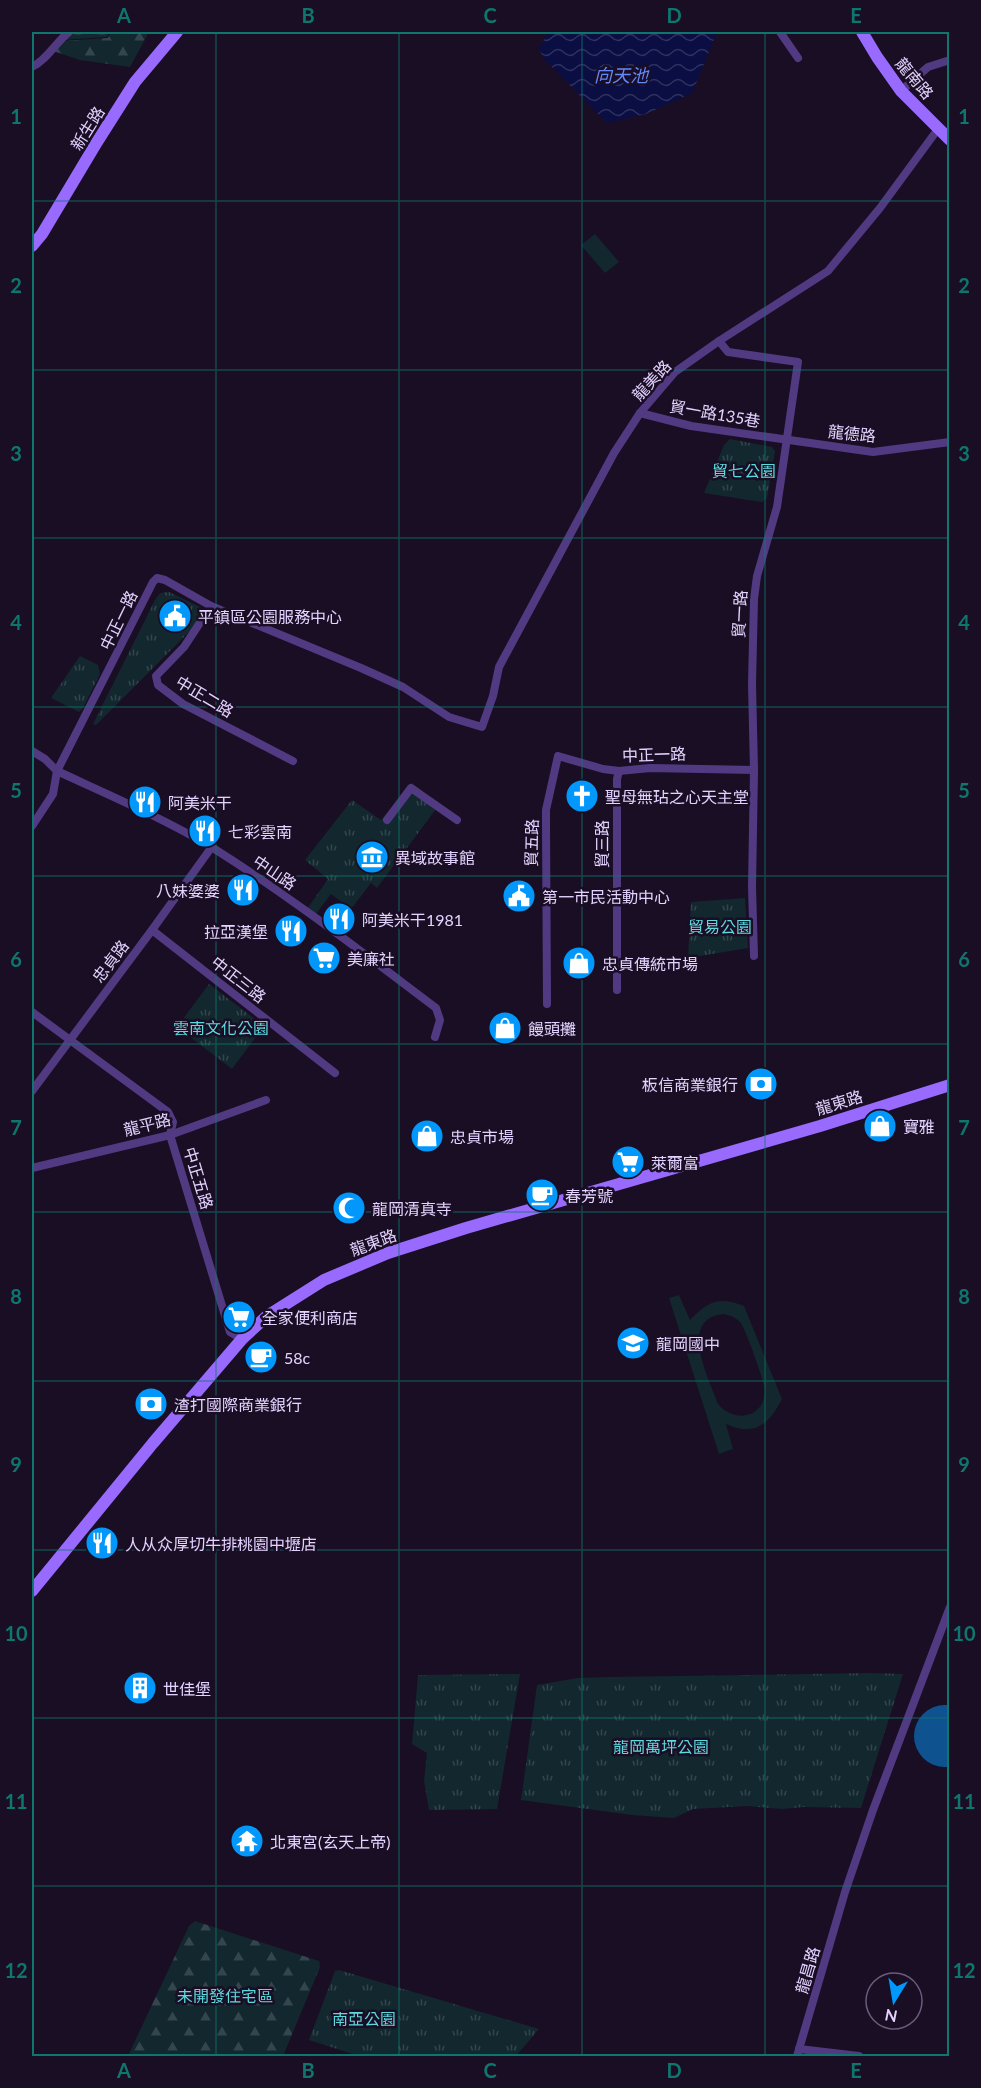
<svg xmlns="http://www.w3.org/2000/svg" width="981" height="2088" viewBox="0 0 981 2088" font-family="Lato,'Noto Sans TC',sans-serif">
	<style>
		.grass { fill: url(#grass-tufts) }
		.forest { fill: url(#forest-firs) }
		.cemetery { fill: url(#cemetery-stones) }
		.pitch { fill: #12272e; fill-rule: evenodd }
		.water { fill: url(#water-waves) }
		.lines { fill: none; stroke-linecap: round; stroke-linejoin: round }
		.runway { stroke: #0e5390; stroke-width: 62 }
		.street { stroke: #523a83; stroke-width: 8 }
		.secondary { stroke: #996afe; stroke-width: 12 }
		.grid { fill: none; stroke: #0f766e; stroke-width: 1.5; stroke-opacity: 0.55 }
		.labels { text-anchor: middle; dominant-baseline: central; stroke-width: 5; stroke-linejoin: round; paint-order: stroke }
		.street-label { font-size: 16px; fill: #e4d2ff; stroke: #190e24 }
		.park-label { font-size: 16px; fill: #5ed9df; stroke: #190e24 }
		.poi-label { font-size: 16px; fill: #e4d2ff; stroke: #190e24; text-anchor: start }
		.water-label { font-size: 18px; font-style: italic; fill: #6187fe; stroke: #190e24 }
		.neatline { fill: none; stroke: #0f766e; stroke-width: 2 }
		.grid-label { font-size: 20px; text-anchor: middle; font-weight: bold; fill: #0f766e }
	</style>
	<defs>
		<pattern id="grass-tufts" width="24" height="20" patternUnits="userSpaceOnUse" patternTransform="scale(1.5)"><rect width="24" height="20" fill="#12272e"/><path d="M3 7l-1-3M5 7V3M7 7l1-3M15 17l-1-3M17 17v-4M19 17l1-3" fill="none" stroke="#34454d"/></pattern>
		<pattern id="forest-firs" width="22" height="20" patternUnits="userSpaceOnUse" patternTransform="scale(1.5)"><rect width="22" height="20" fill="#12272e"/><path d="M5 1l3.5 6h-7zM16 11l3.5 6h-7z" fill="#34454d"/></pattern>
		<pattern id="cemetery-stones" width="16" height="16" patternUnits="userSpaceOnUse" patternTransform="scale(1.5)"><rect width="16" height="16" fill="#12272e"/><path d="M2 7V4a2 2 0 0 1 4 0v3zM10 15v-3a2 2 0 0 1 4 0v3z" fill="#34454d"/></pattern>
		<pattern id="water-waves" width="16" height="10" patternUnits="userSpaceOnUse" patternTransform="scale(1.5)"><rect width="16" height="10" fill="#0a0e42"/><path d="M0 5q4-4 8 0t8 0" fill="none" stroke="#2e305e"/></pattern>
	</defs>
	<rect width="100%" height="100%" fill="#190e24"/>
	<g class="grass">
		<path d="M730,439L772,447L775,451L767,498L762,502L704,493L724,445Z"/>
		<path d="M169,592L204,609L203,618L96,725L93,724L155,600L160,593Z"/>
		<path d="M80,656L98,665L100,674L83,708L79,712L51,698Z"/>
		<path d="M412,783L439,805L377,888L371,883L351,909L331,894L315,915L307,909L328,879L305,860L352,800L381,820Z"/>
		<path d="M745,898L748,948L688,958L691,902Z"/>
		<path d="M209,984L264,1026L232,1069L177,1027Z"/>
		<path d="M871,1673L903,1674L861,1808L804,1807L782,1809L747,1806L693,1809L674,1818L632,1815L521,1800L537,1685L577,1678L611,1677Z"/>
		<path d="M520,1674L497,1809L429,1810L424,1781L427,1753L412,1744L418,1675Z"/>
		<path d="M339,1970L539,2029L516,2056H359L309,2040L335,1971Z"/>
	</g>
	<g class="forest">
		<path d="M111,32H149L130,67L80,60L53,51L61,41L108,38Z"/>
		<path d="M195,1921L319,1961L320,1967L283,2056H128L189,1926Z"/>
	</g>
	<path class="cemetery" d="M71,32H110L107,37L60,40Z"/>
	<g class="pitch">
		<path d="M595,234L619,262L605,273L581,245Z"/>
		<path d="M679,1295L690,1320C708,1301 719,1296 744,1306L782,1399C769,1425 754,1437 726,1424L733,1449L719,1454L669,1298ZM724,1314C731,1316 735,1317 740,1322C745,1327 766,1386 765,1392C763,1419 734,1423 718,1404C709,1379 677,1318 724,1314Z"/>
	</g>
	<path class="water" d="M548,32H717L692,93L646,114L607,123L544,59L539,49Z"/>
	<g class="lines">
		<path class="runway" d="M945,1736H950"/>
		<g class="street">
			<path d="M780,32L798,58"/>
			<path d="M32,67C47,60 56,42 69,32"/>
			<path d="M901,91L928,67L950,60"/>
			<path d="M719,341L728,352L798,362L777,507L757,576L754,599L752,684L754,770L752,887L754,956"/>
			<path d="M640,413L691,426L873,452L950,442"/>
			<path d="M211,606L184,647L156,676L158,685L183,704L293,761"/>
			<path d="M32,751L45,759L57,771C109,795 163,818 213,848C291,897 363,953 436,1008L440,1020L435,1037"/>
			<path d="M387,820L411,788L457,820"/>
			<path d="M32,826L53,794L57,771L153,582L157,578L165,580L211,606L361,668L403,687L449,717L482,727L493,696L499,667L614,453L640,413L675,372L719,341L828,271L880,208L938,129"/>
			<path d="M152,930L335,1073"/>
			<path d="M617,990V779L619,771"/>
			<path d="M547,1004L546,823V810L558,756L603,769L619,771L650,768L754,770"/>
			<path d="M32,1012L168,1112L173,1122L170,1135L230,1332L242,1339"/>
			<path d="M32,1091L152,930L211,848"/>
			<path d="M32,1168L170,1135L266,1100"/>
			<path d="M799,2049L859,2056"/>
			<path d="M797,2056L845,1892L873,1810L950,1607"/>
		</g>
		<g class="secondary">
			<path d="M862,32L877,57L901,91L950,140"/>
			<path d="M32,246L42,234L97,142L135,82L177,32"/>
			<path d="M32,1591L153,1443L242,1339L267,1316L324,1280L388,1253L466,1228L820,1126L950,1085"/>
		</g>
	</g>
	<path class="grid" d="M216,32V2056M399,32V2056M582,32V2056M765,32V2056M32,201H950M32,370H950M32,538H950M32,707H950M32,876H950M32,1044H950M32,1212H950M32,1381H950M32,1550H950M32,1718H950M32,1886H950"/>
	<defs>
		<g id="civic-disc" transform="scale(1.725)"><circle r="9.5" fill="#0298fb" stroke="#190e24"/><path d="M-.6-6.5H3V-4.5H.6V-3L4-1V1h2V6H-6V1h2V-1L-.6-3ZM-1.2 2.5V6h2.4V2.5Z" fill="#fff"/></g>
		<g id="church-disc" transform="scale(1.725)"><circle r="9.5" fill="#0298fb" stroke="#190e24"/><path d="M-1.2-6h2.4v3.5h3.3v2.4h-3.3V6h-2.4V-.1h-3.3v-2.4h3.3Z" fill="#fff"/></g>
		<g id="restaurant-disc" transform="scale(1.725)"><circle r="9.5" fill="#0298fb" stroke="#190e24"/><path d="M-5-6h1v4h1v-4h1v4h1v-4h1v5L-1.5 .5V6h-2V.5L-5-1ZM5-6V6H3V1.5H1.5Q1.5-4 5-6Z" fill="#fff"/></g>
		<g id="museum-disc" transform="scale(1.725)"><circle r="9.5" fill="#0298fb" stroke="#190e24"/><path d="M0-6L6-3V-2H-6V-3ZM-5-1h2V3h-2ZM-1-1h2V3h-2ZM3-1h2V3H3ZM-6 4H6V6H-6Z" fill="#fff"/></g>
		<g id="supermarket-disc" transform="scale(1.725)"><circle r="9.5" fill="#0298fb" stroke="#190e24"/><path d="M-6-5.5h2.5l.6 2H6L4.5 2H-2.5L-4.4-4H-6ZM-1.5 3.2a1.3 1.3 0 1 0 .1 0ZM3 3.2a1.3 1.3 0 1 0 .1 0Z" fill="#fff"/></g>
		<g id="shop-disc" transform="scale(1.725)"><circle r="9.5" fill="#0298fb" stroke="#190e24"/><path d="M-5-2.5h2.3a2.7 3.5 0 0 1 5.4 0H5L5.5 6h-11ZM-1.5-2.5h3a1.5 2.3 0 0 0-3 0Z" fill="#fff"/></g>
		<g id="bank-disc" transform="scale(1.725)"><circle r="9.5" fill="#0298fb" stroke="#190e24"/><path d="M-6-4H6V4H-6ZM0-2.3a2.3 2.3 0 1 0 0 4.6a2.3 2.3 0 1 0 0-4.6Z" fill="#fff"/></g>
		<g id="cafe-disc" transform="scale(1.725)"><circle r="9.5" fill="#0298fb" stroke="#190e24"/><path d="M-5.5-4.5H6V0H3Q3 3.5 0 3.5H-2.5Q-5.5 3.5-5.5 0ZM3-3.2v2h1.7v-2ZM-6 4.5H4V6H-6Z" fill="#fff"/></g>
		<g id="mosque-disc" transform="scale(1.725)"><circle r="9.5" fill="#0298fb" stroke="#190e24"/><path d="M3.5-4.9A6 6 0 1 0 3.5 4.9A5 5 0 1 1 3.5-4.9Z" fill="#fff"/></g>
		<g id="school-disc" transform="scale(1.725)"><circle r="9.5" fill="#0298fb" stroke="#190e24"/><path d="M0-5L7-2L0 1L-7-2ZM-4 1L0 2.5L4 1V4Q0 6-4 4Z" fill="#fff"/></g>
		<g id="building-disc" transform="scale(1.725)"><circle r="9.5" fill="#0298fb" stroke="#190e24"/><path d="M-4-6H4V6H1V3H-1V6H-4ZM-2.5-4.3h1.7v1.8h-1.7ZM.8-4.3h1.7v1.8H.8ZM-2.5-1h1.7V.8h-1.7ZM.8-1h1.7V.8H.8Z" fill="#fff"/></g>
		<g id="temple-disc" transform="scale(1.725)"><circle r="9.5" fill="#0298fb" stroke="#190e24"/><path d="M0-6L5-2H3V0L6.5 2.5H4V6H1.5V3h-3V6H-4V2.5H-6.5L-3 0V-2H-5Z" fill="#fff"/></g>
	</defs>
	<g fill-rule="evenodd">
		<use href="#civic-disc" x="175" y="616"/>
		<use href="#church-disc" x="582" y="796"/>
		<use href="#restaurant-disc" x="145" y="802"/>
		<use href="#restaurant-disc" x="205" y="831"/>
		<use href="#museum-disc" x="372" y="857"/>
		<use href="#restaurant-disc" x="243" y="890"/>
		<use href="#civic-disc" x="519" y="896"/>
		<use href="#restaurant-disc" x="339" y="919"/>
		<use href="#restaurant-disc" x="291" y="931"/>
		<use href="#supermarket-disc" x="324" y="958"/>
		<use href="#shop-disc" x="579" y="963"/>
		<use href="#shop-disc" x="505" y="1028"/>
		<use href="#bank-disc" x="761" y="1084"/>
		<use href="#shop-disc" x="880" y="1126"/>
		<use href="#shop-disc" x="427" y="1136"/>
		<use href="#supermarket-disc" x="628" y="1162"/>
		<use href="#cafe-disc" x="542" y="1195"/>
		<use href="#mosque-disc" x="349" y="1208"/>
		<use href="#supermarket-disc" x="239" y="1317"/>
		<use href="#school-disc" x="633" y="1343"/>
		<use href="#cafe-disc" x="261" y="1357"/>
		<use href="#bank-disc" x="151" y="1404"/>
		<use href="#restaurant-disc" x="102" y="1543"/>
		<use href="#building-disc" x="140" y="1688"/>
		<use href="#temple-disc" x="247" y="1841"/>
	</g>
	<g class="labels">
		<g class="street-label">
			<text transform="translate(915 78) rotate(50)">龍南路</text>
			<text transform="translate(87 128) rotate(-58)">新生路</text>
			<text transform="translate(651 380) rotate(-47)">龍美路</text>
			<text transform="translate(715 413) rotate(10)">貿一路135巷</text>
			<text transform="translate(852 433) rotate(6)">龍德路</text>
			<text transform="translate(739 614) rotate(-87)">貿一路</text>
			<text transform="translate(118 620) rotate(-64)">中正一路</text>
			<text transform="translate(205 696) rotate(31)">中正二路</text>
			<text transform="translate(654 754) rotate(-2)">中正一路</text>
			<text transform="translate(531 843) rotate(-89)">貿五路</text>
			<text transform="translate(601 844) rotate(-90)">貿三路</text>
			<text transform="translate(275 872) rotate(34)">中山路</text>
			<text transform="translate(110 961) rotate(-53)">忠貞路</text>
			<text transform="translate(239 979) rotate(38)">中正三路</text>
			<text transform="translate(839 1102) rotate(-17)">龍東路</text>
			<text transform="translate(147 1124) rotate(-14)">龍平路</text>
			<text transform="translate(199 1178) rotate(73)">中正五路</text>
			<text transform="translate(373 1242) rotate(-20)">龍東路</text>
			<text transform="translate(807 1970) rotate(-74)">龍昌路</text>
		</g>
		<g class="park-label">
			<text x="744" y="470">貿七公園</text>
			<text x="720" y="926">貿易公園</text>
			<text x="221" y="1027">雲南文化公園</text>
			<text x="661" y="1746">龍岡萬坪公園</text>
			<text x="225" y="1995">未開發住宅區</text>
			<text x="364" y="2018">南亞公園</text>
		</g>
		<g class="poi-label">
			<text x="198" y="616">平鎮區公園服務中心</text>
			<text x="605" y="796">聖母無玷之心天主堂</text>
			<text x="168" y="802">阿美米干</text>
			<text x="228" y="831">七彩雲南</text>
			<text x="395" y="857">異域故事館</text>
			<text x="220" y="890" text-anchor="end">八妹婆婆</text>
			<text x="542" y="896">第一市民活動中心</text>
			<text x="362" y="919">阿美米干1981</text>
			<text x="268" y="931" text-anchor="end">拉亞漢堡</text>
			<text x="347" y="958">美廉社</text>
			<text x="602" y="963">忠貞傳統市場</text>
			<text x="528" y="1028">饅頭攤</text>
			<text x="738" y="1084" text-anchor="end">板信商業銀行</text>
			<text x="903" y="1126">寶雅</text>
			<text x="450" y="1136">忠貞市場</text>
			<text x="651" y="1162">萊爾富</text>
			<text x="565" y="1195">春芳號</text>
			<text x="372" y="1208">龍岡清真寺</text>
			<text x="262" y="1317">全家便利商店</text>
			<text x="656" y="1343">龍岡國中</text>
			<text x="284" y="1357">58c</text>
			<text x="174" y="1404">渣打國際商業銀行</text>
			<text x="125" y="1543">人从众厚切牛排桃園中壢店</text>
			<text x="163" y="1688">世佳堡</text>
			<text x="270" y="1841">北東宮(玄天上帝)</text>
		</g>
		<g class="water-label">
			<text x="621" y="75">向天池</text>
		</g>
	</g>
	<rect width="981" height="2088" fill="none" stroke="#190e24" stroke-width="66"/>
	<g transform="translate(894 2001) rotate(191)"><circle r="28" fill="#190e24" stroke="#6a5c7c" stroke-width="1.5"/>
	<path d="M0-4.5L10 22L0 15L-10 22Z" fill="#0298fb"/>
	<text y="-9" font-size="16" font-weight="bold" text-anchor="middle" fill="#e4d2ff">N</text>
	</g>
	<rect x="33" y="33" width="915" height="2022" class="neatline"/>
	<g class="grid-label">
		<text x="124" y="23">A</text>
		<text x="308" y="23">B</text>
		<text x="490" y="23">C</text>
		<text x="674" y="23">D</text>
		<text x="856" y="23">E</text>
		<text x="16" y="124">1</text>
		<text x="964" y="124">1</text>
		<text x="16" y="293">2</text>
		<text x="964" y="293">2</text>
		<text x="16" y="461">3</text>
		<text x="964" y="461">3</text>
		<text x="16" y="630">4</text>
		<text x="964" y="630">4</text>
		<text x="16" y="798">5</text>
		<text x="964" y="798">5</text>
		<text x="16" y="967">6</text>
		<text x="964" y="967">6</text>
		<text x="16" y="1135">7</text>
		<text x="964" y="1135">7</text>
		<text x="16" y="1304">8</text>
		<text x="964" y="1304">8</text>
		<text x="16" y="1472">9</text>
		<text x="964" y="1472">9</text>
		<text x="16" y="1641">10</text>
		<text x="964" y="1641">10</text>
		<text x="16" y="1809">11</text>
		<text x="964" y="1809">11</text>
		<text x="16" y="1978">12</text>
		<text x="964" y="1978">12</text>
		<text x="124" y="2078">A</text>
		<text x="308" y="2078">B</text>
		<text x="490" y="2078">C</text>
		<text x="674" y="2078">D</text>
		<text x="856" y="2078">E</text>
	</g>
</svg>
